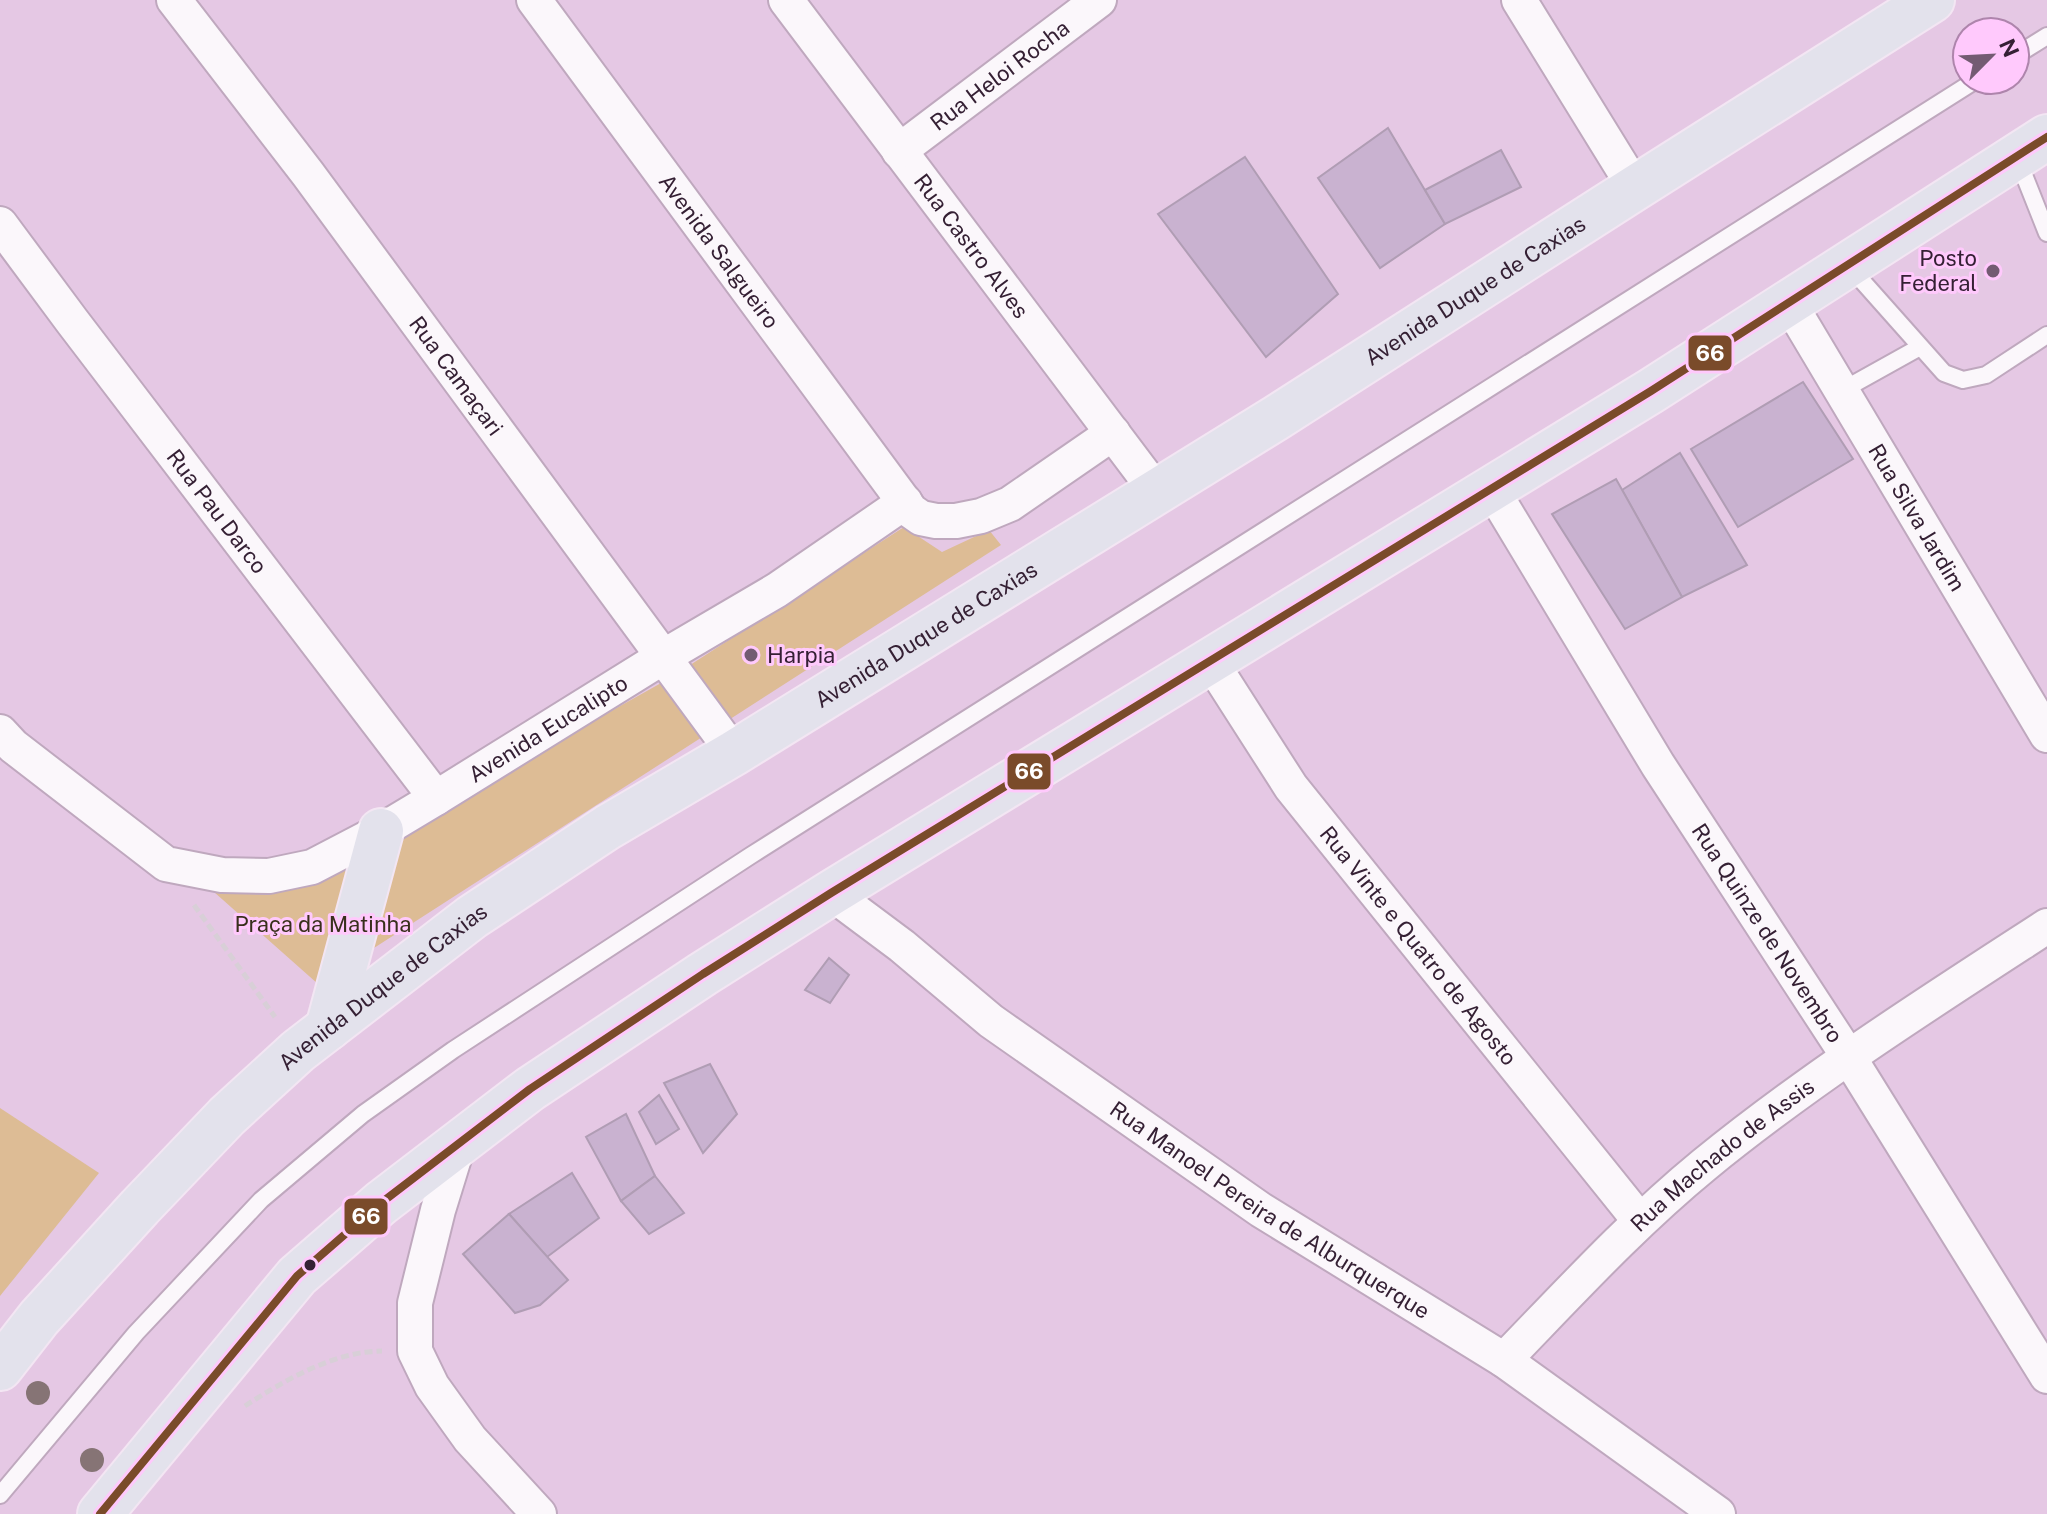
<svg xmlns="http://www.w3.org/2000/svg" width="2047" height="1514" viewBox="0 0 2047 1514" font-family="'Public Sans',sans-serif">
	<style>
		.green { fill: #ddbc95 }
		.building { fill: #c9b2d0; stroke: #b09db4; stroke-width: 2 }
		.lines { fill: none; stroke-linecap: round; stroke-linejoin: round }
		.service-casing { stroke: #bfa8be; stroke-width: 20 }
		.minor-casing { stroke: #bfa8be; stroke-width: 38 }
		.trunk-casing { stroke: #f3e6f3; stroke-width: 48 }
		.path { stroke: #d8cfd7; stroke-width: 5; stroke-dasharray: 8 4; stroke-linecap: butt }
		.service { stroke: #fbf7fb; stroke-width: 16 }
		.minor { stroke: #fbf7fb; stroke-width: 34 }
		.trunk { stroke: #e3e2ec; stroke-width: 44 }
		.bus-1-casing { stroke: #ffc9fc; stroke-width: 14 }
		.bus-1 { stroke: #7a4b2a; stroke-width: 8 }
		.tree { fill: #867475 }
		.poi-dot { fill: #735b72; stroke: #ffc9fc; stroke-width: 3 }
		.bus-dot { fill: #352034; stroke: #ffc9fc; stroke-width: 3 }
		.labels { text-anchor: middle; dominant-baseline: central; stroke-width: 6; stroke-linejoin: round; paint-order: stroke }
		.street-label { font-size: 22px; fill: #352034; stroke: #ffc9fc }
		.poi-label { font-size: 22px; fill: #352034; stroke: #ffc9fc; text-anchor: end }
		.park-label { font-size: 22px; fill: #382f1b; stroke: #ffc9fc }
		.line-badge { stroke: #ffc9fc; stroke-width: 3 }
		.badge-label { font-size: 22px; text-anchor: middle; font-weight: bold; fill: #fff }
	</style>
	<rect width="100%" height="100%" fill="#e5c8e4"/>
	<g class="green">
		<path d="M904,527L942,552L989,530L1001,545L318,984L205,884L314,878L670,678Z"/>
		<path d="M0,1108L99,1173L0,1296Z"/>
	</g>
	<g class="building">
		<path d="M1388,128L1445,224L1380,268L1318,178Z"/>
		<path d="M1501,150L1521,187L1445,224L1425,190Z"/>
		<path d="M1245,157L1338,294L1266,357L1158,214Z"/>
		<path d="M1803,382L1853,459L1738,527L1691,449Z"/>
		<path d="M1680,453L1747,565L1682,597L1622,490Z"/>
		<path d="M1616,479L1682,597L1625,629L1552,514Z"/>
		<path d="M829,958L849,975L830,1003L805,990Z"/>
		<path d="M710,1064L737,1114L703,1153L664,1083Z"/>
		<path d="M659,1095L679,1129L656,1144L639,1112Z"/>
		<path d="M626,1114L655,1176L621,1201L586,1137Z"/>
		<path d="M572,1173L599,1218L547,1257L509,1214Z"/>
		<path d="M655,1176L684,1213L649,1234L621,1201Z"/>
		<path d="M509,1214L568,1280L540,1305L515,1313L463,1254Z"/>
	</g>
	<g class="lines">
		<g class="service-casing">
			<g id="service">
				<path d="M2015,56L2047,36"/>
				<path d="M2018,160L2047,233"/>
				<path d="M1848,265L1944,373L1963,380L1986,375L2047,335"/>
				<path d="M1841,391L1920,347"/>
				<path d="M0,1495L136,1333L261,1200L363,1114L453,1050L750,856L1976,80"/>
			</g>
		</g>
		<g class="minor-casing">
			<g id="minor">
				<path id="s1" d="M174,0L308,174L734,753"/>
				<path id="s2" d="M534,0L911,511L921,518L936,521H956L981,516L1010,504L1113,433"/>
				<path id="s3" d="M786,0L1157,492"/>
				<path d="M1519,0L1635,188"/>
				<path id="s4" d="M899,151L1099,0"/>
				<path id="s5" d="M0,224L72,321L436,798"/>
				<path id="s6" d="M1788,301L2047,735"/>
				<path id="s7" d="M1491,488L1658,765L1848,1056L2047,1376"/>
				<path id="s8" d="M1211,662L1291,787L1640,1221"/>
				<path id="s9" d="M0,732L13,746L166,864L222,875L269,876L312,867L381,831L436,798L663,657L777,590L905,502"/>
				<path id="s10" d="M831,893L902,946L991,1021L1261,1210L1504,1360L1718,1514"/>
				<path d="M459,1142L438,1210L415,1303V1351L432,1386L470,1439L539,1514"/>
				<path id="s11" d="M1504,1360C1569,1293 1632,1224 1704,1165C1812,1077 1930,1002 2047,926"/>
			</g>
		</g>
		<g class="trunk-casing">
			<g id="trunk">
				<path d="M328,1028L381,831"/>
				<path id="s12" d="M0,1368L39,1318L140,1207L227,1116L298,1051L472,917L608,827L734,753L1276,418L1635,188L1932,0"/>
				<path d="M100,1514L297,1276L381,1203L530,1089L703,974L831,893L1651,391L2047,137"/>
			</g>
		</g>
		<g class="path">
			<path d="M194,905L275,1017"/>
			<path d="M245,1406C283,1381 335,1351 382,1351"/>
		</g>
		<use href="#service" class="service"/>
		<use href="#minor" class="minor"/>
		<use href="#trunk" class="trunk"/>
		<g class="bus-1-casing">
			<path id="bus-1" d="M100,1514L297,1276L381,1203L530,1089L703,974L831,893L1651,391L2047,137"/>
		</g>
		<use href="#bus-1" class="bus-1"/>
	</g>
	<g class="tree">
		<circle cx="38" cy="1393" r="12"/>
		<circle cx="92" cy="1460" r="12"/>
	</g>
	<g class="poi-dot">
		<circle cx="1993" cy="271" r="8"/>
		<circle cx="751" cy="655" r="8"/>
	</g>
	<circle class="bus-dot" cx="310" cy="1265" r="7"/>
	<g class="labels">
		<g class="street-label">
			<text stroke="none"><textPath href="#s4" startOffset="126">Rua Heloi Rocha</textPath></text>
			<text stroke="none"><textPath href="#s3" startOffset="308">Rua Castro Alves</textPath></text>
			<text stroke="none"><textPath href="#s2" startOffset="312">Avenida Salgueiro</textPath></text>
			<text stroke="none"><textPath href="#s12" startOffset="1838">Avenida Duque de Caxias</textPath></text>
			<text stroke="none"><textPath href="#s1" startOffset="470">Rua Camaçari</textPath></text>
			<text stroke="none"><textPath href="#s5" startOffset="360">Rua Pau Darco</textPath></text>
			<text stroke="none"><textPath href="#s6" startOffset="252">Rua Silva Jardim</textPath></text>
			<text stroke="none"><textPath href="#s12" startOffset="1190">Avenida Duque de Caxias</textPath></text>
			<text stroke="none"><textPath href="#s9" startOffset="634">Avenida Eucalipto</textPath></text>
			<text stroke="none"><textPath href="#s7" startOffset="524">Rua Quinze de Novembro</textPath></text>
			<text stroke="none"><textPath href="#s8" startOffset="352">Rua Vinte e Quatro de Agosto</textPath></text>
			<text stroke="none"><textPath href="#s12" startOffset="542">Avenida Duque de Caxias</textPath></text>
			<text stroke="none"><textPath href="#s11" startOffset="300">Rua Machado de Assis</textPath></text>
			<text stroke="none"><textPath href="#s10" startOffset="542">Rua Manoel Pereira de Alburquerque</textPath></text>
		</g>
		<g class="poi-label">
			<text x="1977" y="258">Posto<tspan x="1977" dy="25">Federal</tspan></text>
			<text x="767" y="655" text-anchor="start">Harpia</text>
		</g>
		<g class="park-label">
			<text x="323" y="924">Praça da Matinha</text>
		</g>
	</g>
	<g class="line-badge">
		<rect x="1687" y="334" width="46" height="38" rx="8" fill="#7a4b2a"/>
		<rect x="1006" y="752" width="46" height="39" rx="8" fill="#7a4b2a"/>
		<rect x="343" y="1197" width="46" height="39" rx="8" fill="#7a4b2a"/>
	</g>
	<g class="badge-label">
		<text x="1710" y="361">66</text>
		<text x="1029" y="779">66</text>
		<text x="366" y="1224">66</text>
	</g>
	<g transform="translate(1991 56) rotate(66)"><circle r="38" fill="#ffc9fc" stroke="#ae85ac" stroke-width="2"/>
	<path d="M0-6L14 30L0 20L-14 30Z" fill="#735b72"/>
	<text y="-12" font-size="22" font-weight="bold" text-anchor="middle" fill="#352034">N</text>
	</g>
</svg>
